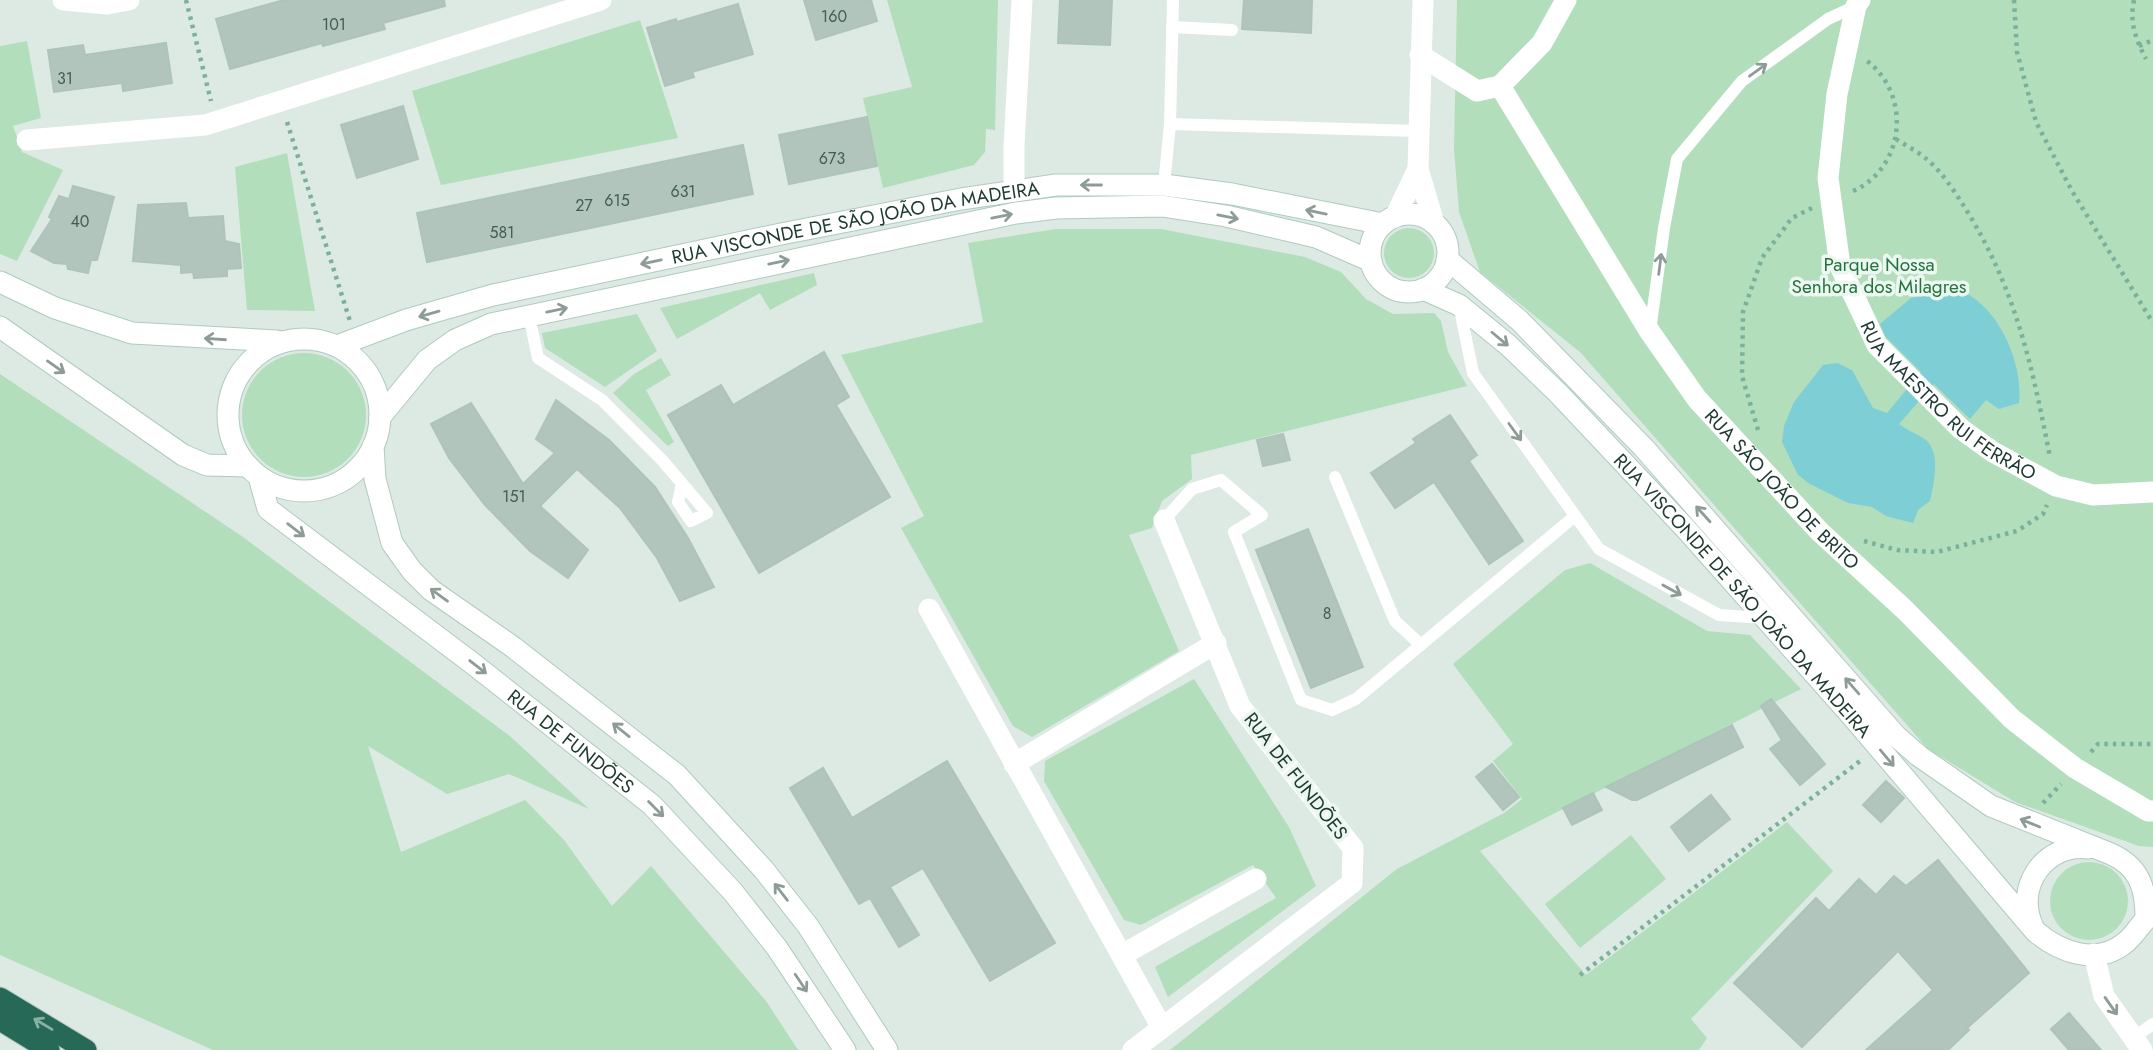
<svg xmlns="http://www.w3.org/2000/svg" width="2153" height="1050" viewBox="0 0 2153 1050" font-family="Jost,sans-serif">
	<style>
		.green { fill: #b2debb }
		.water { fill: #7eced5 }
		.building { fill: #b1c5bc; stroke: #aec4ba; stroke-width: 2 }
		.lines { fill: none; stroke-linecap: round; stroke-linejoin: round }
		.secondary-casing { stroke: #aecbbe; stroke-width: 23 }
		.highway-casing { stroke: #bbc4c1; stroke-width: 23 }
		.path { stroke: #7ab19c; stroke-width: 4.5; stroke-dasharray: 3.5 5; stroke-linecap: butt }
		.lane { stroke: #fff; stroke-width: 12 }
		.street { stroke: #fff; stroke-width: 21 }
		.secondary { stroke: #fff; stroke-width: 21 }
		.highway { stroke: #276957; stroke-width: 21 }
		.oneway { stroke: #8e9c98 }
		.oneway2 { stroke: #8ab0a4 }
		.labels { text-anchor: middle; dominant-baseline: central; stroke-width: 7; stroke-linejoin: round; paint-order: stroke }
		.number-label { font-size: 16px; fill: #425d53 }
		.street-label { font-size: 19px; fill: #1d3a30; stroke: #edf7f1 }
		.park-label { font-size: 19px; fill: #24743e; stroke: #edf7f1 }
	</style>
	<rect width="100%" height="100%" fill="#dceae3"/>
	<g class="green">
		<path d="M887,0H998L995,130L986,129L985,152L974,165L883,188L863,98L912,87Z"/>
		<path d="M1457,0H2153V847L2139,846L2015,802L1928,749L1580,352L1480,272L1459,212L1454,149Z"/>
		<path d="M640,20L678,138L441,185L412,91Z"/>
		<path d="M27,41L41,118L13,126L22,152L63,170L17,261L0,254V46Z"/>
		<path d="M287,153L315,311L247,310L235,167Z"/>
		<circle cx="1409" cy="253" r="25"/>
		<path d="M1056,229H1161L1305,257L1341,272L1366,299L1393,314L1434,313L1441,321L1448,352L1467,386L1191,455L1192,479L1162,501L1152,528L1129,535L1179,651L1032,737L1013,726L901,528L924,516L841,355L983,322L968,243Z"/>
		<path d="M814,273L817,285L770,310L760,293L677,339L660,308Z"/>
		<path d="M637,314L657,351L605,387L545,348L542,333Z"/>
		<circle cx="304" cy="415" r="62"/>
		<path d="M661,358L671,375L646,390L674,442L668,446L613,393L634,374Z"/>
		<path d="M0,374L243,537L511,737L589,809L509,774L447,794L368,746L401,852L525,800L564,840L612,906L651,866L766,1001L798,1050H213L0,955Z"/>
		<path d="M1590,563L1707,631L1750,635L1801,689L1480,851L1586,975L1787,822L1833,871L1691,1019L1707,1038L1699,1050H1170L1397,869L1504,813L1522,799L1493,761L1513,744L1453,664L1565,570Z"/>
		<path d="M1194,679L1289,827L1316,886L1168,997L1155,967L1276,898L1253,865L1141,925L1124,920L1044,781L1045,761Z"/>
		<path d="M1631,835L1666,879L1580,948L1545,904Z"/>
		<circle cx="2089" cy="901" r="39"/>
	</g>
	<path class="water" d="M1951,288C1995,297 2024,361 2019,403L1999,409L1986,400L1970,419L1934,384L1899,424C1907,430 1915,433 1923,438C1942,449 1934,483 1930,501L1918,510L1913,523L1886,516L1872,507L1848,503L1810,484L1798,475L1782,442L1784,426L1794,402L1823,365L1837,363L1852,370L1873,408L1887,413L1921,372L1885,336L1880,324L1911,298Z"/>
	<g class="building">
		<path d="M284,0H444L445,6L383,23L385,29L323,46L322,43L230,69L216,19Z"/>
		<path d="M804,0H871L877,21L816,40Z"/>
		<path d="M1060,0H1112L1110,45L1058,43Z"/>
		<path d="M1244,0H1312L1311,33L1242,29Z"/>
		<path d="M738,4L753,54L692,72L694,77L665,86L647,28L676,19L677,22Z"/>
		<path d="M166,43L172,83L123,91L122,83L54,92L48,50L83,45L85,55Z"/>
		<path d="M403,106L418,159L357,178L341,125Z"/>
		<path d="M867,117L877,166L789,184L779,135Z"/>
		<path d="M743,145L753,194L427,262L417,213Z"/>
		<path d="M73,186L114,197L97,260H91L88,273L68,269L67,264L54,263L31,251L52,219L49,217L59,196L69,199Z"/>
		<path d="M186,203L188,218L223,216L225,241L239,244L241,268L227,269V276L194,278L193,272L181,273V265L133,261L138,205Z"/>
		<path d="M824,352L849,397L836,405L890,497L759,573L668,415L721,385L733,405Z"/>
		<path d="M556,400L609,440L655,487L688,538L714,587L680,601L657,558L620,508L577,469L540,506L588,550L568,578L530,551L485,505L449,458L431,424L471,403L523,484L555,453L536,439Z"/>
		<path d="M1450,415L1477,455L1469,461L1523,541L1489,564L1434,482L1395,508L1371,473L1416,443L1413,439Z"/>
		<path d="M1283,434L1290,460L1263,466L1257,440Z"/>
		<path d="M1308,529L1363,667L1311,688L1256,550Z"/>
		<path d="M1771,699L1825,764L1800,785L1770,749L1782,740L1761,706Z"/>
		<path d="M1732,725L1743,747L1637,800H1632L1606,787Z"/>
		<path d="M947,761L1055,943L990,981L923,868L890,887L919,935L899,947L870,898L859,904L790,788L823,768L852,818Z"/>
		<path d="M1492,764L1519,797L1503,810L1476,777Z"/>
		<path d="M1886,781L1904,798L1881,822L1863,805Z"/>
		<path d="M1593,793L1602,810L1572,825L1563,808Z"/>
		<path d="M1711,795L1730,819L1689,851L1671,827Z"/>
		<path d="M1938,860L2029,973L1967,1028L1969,1030L1948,1050H1866L1933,990L1898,951L1802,1047L1734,983L1816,898L1829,911L1859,879L1876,895L1894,876L1906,886Z"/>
		<path d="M2069,1013L2101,1050H2069L2051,1029Z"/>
	</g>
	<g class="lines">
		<g class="secondary-casing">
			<g id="secondary">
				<circle cx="1409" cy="253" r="39"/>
				<path d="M1447,259L1520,321L1644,448L1896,736L1919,756L1991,806L2111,854C2140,867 2146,889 2146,918"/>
				<path d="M0,282L55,308L132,333L277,341"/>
				<path id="s3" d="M1423,289L1459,305L1508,345L1558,393L1686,529L1851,715L2035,931C2060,953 2098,966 2126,942C2137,933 2142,920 2153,913"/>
				<path d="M0,327L183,455L207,465L248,466"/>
				<circle cx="304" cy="415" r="76"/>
				<path id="s4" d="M337,346L406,320L493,295L781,234L961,199L1056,185H1164L1232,194L1383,224"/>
				<path d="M380,417L427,360L455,340L491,324L1016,213L1056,208L1162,206L1226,216L1316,237L1371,261"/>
				<path d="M373,446L375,479L392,543L412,571L431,590L513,647L677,775L764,870L808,926L887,1050"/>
				<path id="s5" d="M259,477L268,509L472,663L652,805L733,892L777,948L845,1050"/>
				<path d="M2033,927C2014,888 2044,843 2088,848"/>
			</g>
		</g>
		<g class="highway-casing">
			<g id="highway">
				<path d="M0,998L86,1050"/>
				<path d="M0,1020L49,1050"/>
			</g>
		</g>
		<g class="path">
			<path d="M186,0L211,101"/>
			<path d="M2014,0L2017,52L2036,122L2072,191L2153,323"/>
			<path d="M2134,0C2129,22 2136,40 2146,59"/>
			<path d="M2139,46L2153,40"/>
			<path d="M287,122L350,321"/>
			<path d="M1896,139C1905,145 1915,150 1924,157C1941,170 1955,192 1967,211C2016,291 2032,365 2050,457"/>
			<path d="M1853,191C1905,168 1912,95 1867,61"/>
			<path d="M1758,430L1742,376L1743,312L1762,258L1792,218L1812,208"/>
			<path d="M1864,541L1897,550L1937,552L2017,531L2043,514L2047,505"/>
			<path d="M2091,752L2098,744H2153"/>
			<path d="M2043,803L2061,784"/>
			<path d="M1580,975L1860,761"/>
		</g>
		<g class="lane">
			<path d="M1172,27L1232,30"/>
			<path d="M1170,124L1173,0"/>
			<path d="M1164,185L1170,124L1418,131"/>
			<path d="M1459,305L1473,373L1599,549L1719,615L1765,618"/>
			<path d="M529,316L538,358L602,400L662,460L707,513L691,521L678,502L682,484"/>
			<path d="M1650,331L1664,228L1677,159L1742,81L1828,19L1856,6"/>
			<path d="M1335,477L1395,621L1421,645"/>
			<path d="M1164,520L1192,489L1221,480L1262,515L1234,532L1301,700L1332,710L1356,699L1575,516"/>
			<path d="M2133,1038L2153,1024"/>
		</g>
		<g class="street">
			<path d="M63,0L107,4L129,0"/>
			<path d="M1423,0L1418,169L1434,223"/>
			<path id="s1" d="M1860,0L1856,6L1837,94L1828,178L1840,266L1877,345L1961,429L1993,452L2056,486L2093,495L2153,492"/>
			<path d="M1420,55L1477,91L1500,86L1542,43L1566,0"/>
			<path id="s2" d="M1500,86L1650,332L1697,399L1820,532L1905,610L2012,719L2075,768L2148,811H2153"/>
			<path d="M27,140L205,125L601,0"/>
			<path d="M1014,190V146L1022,0"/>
			<path d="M1395,217L1418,169"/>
			<path d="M929,609L1162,1028"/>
			<path d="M1014,764L1216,643"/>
			<path d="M2094,954L2104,996L2142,1050"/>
			<path d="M1122,955L1256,879"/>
			<path d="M1133,1050L1352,883L1353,848L1240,706L1164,520"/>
		</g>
		<use href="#secondary" class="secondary"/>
		<use href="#highway" class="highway"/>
	</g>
	<defs><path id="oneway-shaft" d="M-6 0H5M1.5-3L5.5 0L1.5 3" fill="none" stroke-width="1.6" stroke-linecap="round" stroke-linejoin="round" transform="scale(1.75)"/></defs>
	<g class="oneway">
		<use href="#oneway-shaft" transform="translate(1758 70) rotate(-36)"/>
		<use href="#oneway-shaft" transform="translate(1091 185) rotate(-180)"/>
		<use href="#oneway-shaft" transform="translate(1316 212) rotate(-168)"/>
		<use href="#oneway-shaft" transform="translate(1002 216) rotate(-11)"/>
		<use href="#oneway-shaft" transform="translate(1228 217) rotate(11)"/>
		<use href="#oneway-shaft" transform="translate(651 262) rotate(168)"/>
		<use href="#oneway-shaft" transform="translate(779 262) rotate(-12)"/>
		<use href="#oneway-shaft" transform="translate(1660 264) rotate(-83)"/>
		<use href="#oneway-shaft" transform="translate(557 310) rotate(-12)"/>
		<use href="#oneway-shaft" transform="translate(429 314) rotate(164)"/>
		<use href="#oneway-shaft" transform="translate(215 339) rotate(-176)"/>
		<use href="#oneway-shaft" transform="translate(1500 339) rotate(40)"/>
		<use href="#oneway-shaft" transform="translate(56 367) rotate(35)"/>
		<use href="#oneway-shaft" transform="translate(1515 432) rotate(54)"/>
		<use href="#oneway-shaft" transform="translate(1703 514) rotate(-132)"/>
		<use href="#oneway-shaft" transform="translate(296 530) rotate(37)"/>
		<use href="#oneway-shaft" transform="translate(1672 590) rotate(29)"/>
		<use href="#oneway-shaft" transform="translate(439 595) rotate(-144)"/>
		<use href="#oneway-shaft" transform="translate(478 667) rotate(38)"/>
		<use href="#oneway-shaft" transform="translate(1852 686) rotate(-131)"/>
		<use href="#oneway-shaft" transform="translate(621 730) rotate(-141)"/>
		<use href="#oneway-shaft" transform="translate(1887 758) rotate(50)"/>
		<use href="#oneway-shaft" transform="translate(656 809) rotate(45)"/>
		<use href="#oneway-shaft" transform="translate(2030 823) rotate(-158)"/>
		<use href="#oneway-shaft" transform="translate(781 892) rotate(-128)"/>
		<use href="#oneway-shaft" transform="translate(801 983) rotate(56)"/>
		<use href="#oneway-shaft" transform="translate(2111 1006) rotate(55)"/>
	</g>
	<use class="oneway2" href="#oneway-shaft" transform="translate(43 1024) rotate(-149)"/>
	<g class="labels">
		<g class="number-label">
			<text x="834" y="16">160</text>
			<text x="334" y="24">101</text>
			<text x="65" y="78">31</text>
			<text x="832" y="158">673</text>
			<text x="683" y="191">631</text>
			<text x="617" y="200">615</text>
			<text x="584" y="205">27</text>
			<text x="80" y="221">40</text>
			<text x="502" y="232">581</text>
			<text x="514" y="496">151</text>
			<text x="1327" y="613">8</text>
		</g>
		<g class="street-label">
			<text stroke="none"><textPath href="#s4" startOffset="534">RUA VISCONDE DE SÃO JOÃO DA MADEIRA</textPath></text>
			<text stroke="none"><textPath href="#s1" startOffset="448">RUA MAESTRO RUI FERRÃO</textPath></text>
			<text stroke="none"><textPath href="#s2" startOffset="494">RUA SÃO JOÃO DE BRITO</textPath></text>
			<text stroke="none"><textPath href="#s3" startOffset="446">RUA VISCONDE DE SÃO JOÃO DA MADEIRA</textPath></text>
			<text stroke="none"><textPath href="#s5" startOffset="415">RUA DE FUNDÕES</textPath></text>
			<text transform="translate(1296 776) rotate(52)">RUA DE FUNDÕES</text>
		</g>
		<g class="park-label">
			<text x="1879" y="264">Parque Nossa<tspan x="1879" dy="22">Senhora dos Milagres</tspan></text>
		</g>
	</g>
</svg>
